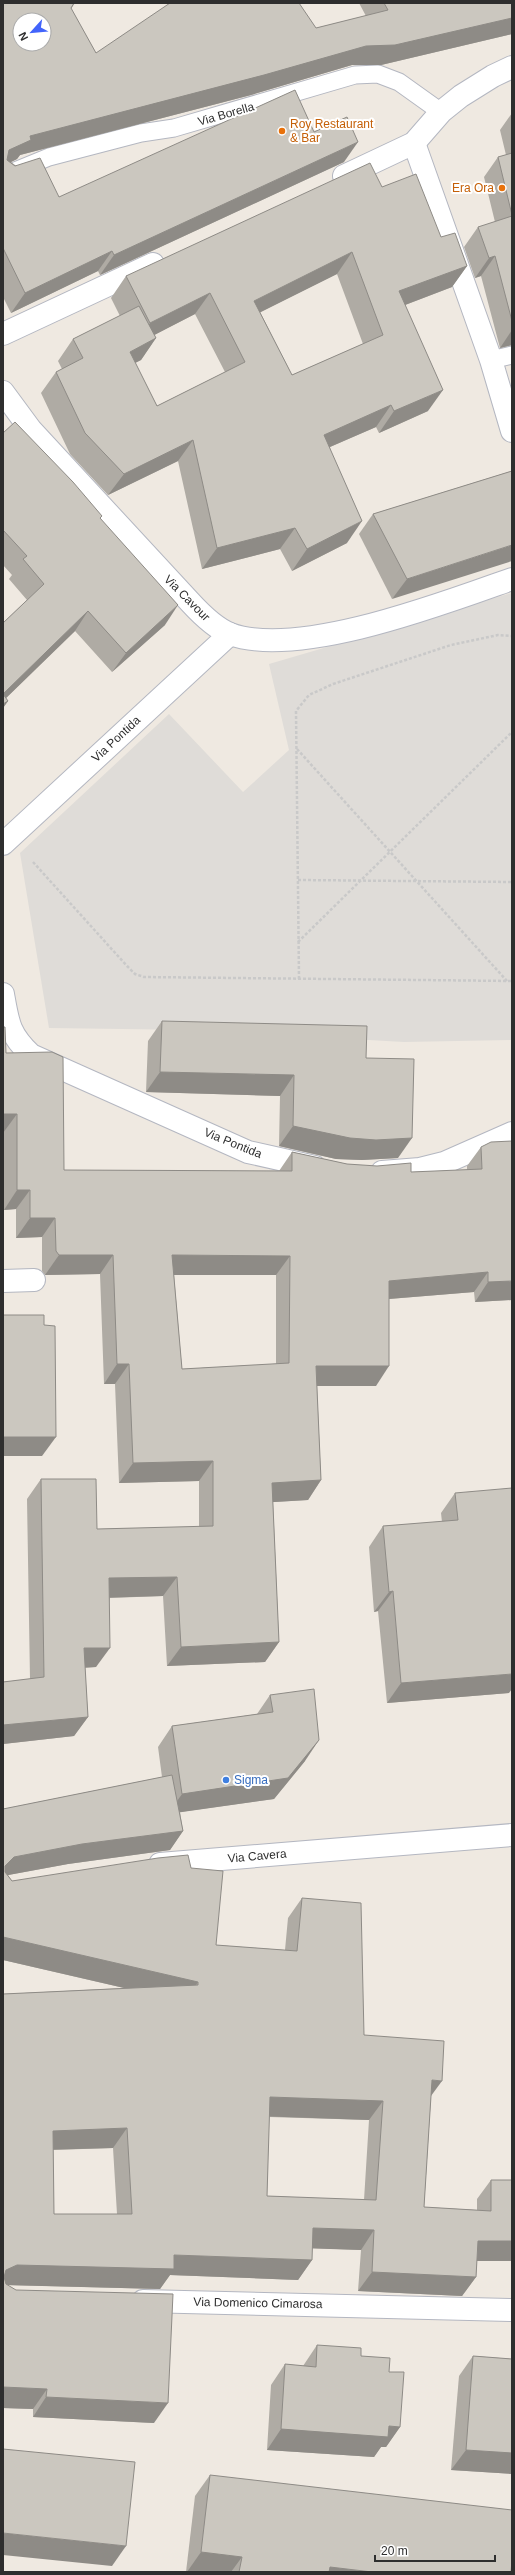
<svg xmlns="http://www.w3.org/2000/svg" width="515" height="2575" viewBox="0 0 515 2575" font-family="Arial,sans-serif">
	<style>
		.plaza { fill: #dfdcd8 }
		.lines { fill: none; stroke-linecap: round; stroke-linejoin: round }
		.service-casing { stroke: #b4b7c1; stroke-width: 19 }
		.minor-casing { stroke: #b4b7c1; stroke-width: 24 }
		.tertiary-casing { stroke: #b4b7c1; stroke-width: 24 }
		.path { stroke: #c9c9c9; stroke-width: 2.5; stroke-dasharray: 3 2; stroke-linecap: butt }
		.service { stroke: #fff; stroke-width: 17 }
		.minor { stroke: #fff; stroke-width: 22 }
		.tertiary { stroke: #fff; stroke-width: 22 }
		.wall { fill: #afaba4; fill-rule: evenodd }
		.shaded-wall { fill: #8e8b86 }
		.building { fill: #cbc7bf; stroke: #8e8b86; fill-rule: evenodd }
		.food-dot { fill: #e8710a; stroke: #fff; stroke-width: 1.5 }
		.shop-dot { fill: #3f7fe0; stroke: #fff; stroke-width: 1.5 }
		.labels { text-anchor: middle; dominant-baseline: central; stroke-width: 4; stroke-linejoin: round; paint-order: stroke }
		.street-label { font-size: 12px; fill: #2e2e2e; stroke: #fff }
		.food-label { font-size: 12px; fill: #c56008; stroke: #fff; text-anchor: start }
		.shop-label { font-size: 12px; fill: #366cbe; stroke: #fff; text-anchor: start }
	</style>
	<rect width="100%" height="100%" fill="#efe9e1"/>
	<path class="plaza" d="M512,593V1040L404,1042L195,1030L49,1028L20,853L169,714L243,792L289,750L269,664Z"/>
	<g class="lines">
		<g class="service-casing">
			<g id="service">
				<path d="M3,176L49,157L141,133L174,128L355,75L378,74L399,82L441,112"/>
				<path d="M491,360L512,355"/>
			</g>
		</g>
		<g class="minor-casing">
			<g id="minor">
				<path d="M414,143L491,360L512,431"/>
				<path d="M344,176L414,143L441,112L461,96L493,76L512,67"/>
				<path d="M3,334L153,264"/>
				<path d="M3,844L230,634"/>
				<path d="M3,994C8,1023 9,1034 31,1055L248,1152L315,1167"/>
				<path d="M382,1172L420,1169L444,1163L512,1133"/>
				<path d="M3,1281L34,1280"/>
				<path d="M160,1864L512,1835"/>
				<path d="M143,2301L512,2310"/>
			</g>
		</g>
		<g class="tertiary-casing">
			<path id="tertiary" d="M3,392L31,430L190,602C201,614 215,628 230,634C298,659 444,603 512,579"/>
		</g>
		<g class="path">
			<path d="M297,749L507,981"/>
			<path d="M33,862L127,966L135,974L144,977L512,981"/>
			<path d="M298,880L512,882"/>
			<path d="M298,942L512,732"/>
			<path d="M299,979L296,711L309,695L333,684L451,645L498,635L512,636"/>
		</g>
		<use href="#service" class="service"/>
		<use href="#minor" class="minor"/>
		<use href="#tertiary" class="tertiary"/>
	</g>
	<g class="wall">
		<path d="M3,3H75L71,9L96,53L316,28L366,16L359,3H512V34L381,65H352L251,95L20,155L17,159L11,162L59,197L314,132L344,162L100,275L98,271L11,313L3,297Z"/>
		<path d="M512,113V345L500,348L481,276L475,278L464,247L478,227L495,222L484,177L498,157L506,155L500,130Z"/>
		<path d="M382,187L441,237L467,266L452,287L405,305L428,411L379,433L376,427L330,447L347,543L292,571L280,549L202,569L178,461L108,495L70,454L41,393L56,372L62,369L58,361L73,339L120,316L111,298L126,276ZM337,274L363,344L292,375L260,312ZM195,314L225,372L157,406L135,363L141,360L156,338L154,335Z"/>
		<path d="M3,433L100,519L165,625L112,672L75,631L6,698L8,701L3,708V623L27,600L9,579L12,575L3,565Z"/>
		<path d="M512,471L392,599L359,534L373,514Z"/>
		<path d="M162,1021L366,1058L398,1158L362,1160L336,1159L279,1146L280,1096L146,1092L148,1041Z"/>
		<path d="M6,1053L64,1170L279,1171L292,1152L347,1164L411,1172L467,1170V1166L481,1147L512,1300L475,1302L474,1292L389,1299L376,1386H317L321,1480L308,1500L273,1502L279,1642L265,1662L167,1666L163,1596L110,1598L96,1667L85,1668L88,1717L74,1736L3,1744V1682L30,1679L27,1499L41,1479L97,1529L199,1527V1481L119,1483L115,1384H104L100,1274L45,1275L42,1271V1237L16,1238V1209L4,1210L3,1133ZM174,1275H276V1364L182,1369Z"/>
		<path d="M455,1493L509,1693L387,1703L378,1611L374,1612L369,1547L383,1526L442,1522L441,1513Z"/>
		<path d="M270,1695L305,1761L274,1799L180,1812L183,1831L170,1850L68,1864L8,1875L12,1881L191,1868L216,1945L285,1950L288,1918L302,1898L364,2035L431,2097L424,2207L477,2210V2199L491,2180H512L477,2261L476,2277L462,2296L358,2291L361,2250L312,2248V2260L298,2280L170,2275L160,2289L8,2285L154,2423L33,2417V2409L3,2408V1994L124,1988L3,1960V1809L162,1777L158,1747L172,1726L257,1714ZM269,2117L369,2120L364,2200L267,2196ZM113,2148L117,2214H54L53,2150Z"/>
		<path d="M317,2345L361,2356L389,2372L400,2427L386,2447H381L374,2457L267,2450L271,2385L285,2364L303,2366Z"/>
		<path d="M473,2356L512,2359V2474L451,2470L459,2376Z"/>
		<path d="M210,2475L511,2572H186L195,2496Z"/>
	</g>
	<g class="shaded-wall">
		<path d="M512,18V34L381,65H352L251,95L20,155L17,159L3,166L9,150L30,136L366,46Z"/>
		<path d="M358,142L344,162L100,275L114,255Z"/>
		<path d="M112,251L98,271L11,313L25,293Z"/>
		<path d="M352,252L337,274L239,323L254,301Z"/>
		<path d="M495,256L481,276L475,278L489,258Z"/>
		<path d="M467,266L452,287L384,313L399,291Z"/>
		<path d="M210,293L195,314L135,345L150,323Z"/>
		<path d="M512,330V345L500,348Z"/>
		<path d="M156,338L141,360L115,373L130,352Z"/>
		<path d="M443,390L428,411L379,433L394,411Z"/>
		<path d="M391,405L376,427L309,456L324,435Z"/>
		<path d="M193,440L178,461L108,495L124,474Z"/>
		<path d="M362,521L347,543L292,571L307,549Z"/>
		<path d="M295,528L280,549L202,569L217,548Z"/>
		<path d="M512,545V561L392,599L407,579Z"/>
		<path d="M178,605L165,625L112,672L126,653Z"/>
		<path d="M88,611L75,631L3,701V694Z"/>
		<path d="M8,701L3,708V704Z"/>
		<path d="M160,1072L294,1075L280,1096L146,1092Z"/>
		<path d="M3,1114H17L3,1133Z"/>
		<path d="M293,1126L412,1138L398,1158L362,1160L336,1159L279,1146Z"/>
		<path d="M17,1190H30L16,1209L4,1210Z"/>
		<path d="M30,1218H55L42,1237L16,1238Z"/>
		<path d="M59,1255H113L100,1274L45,1275Z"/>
		<path d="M172,1255L290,1256L276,1275H159Z"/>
		<path d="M488,1272L474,1292L376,1300L389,1281Z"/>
		<path d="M512,1281V1300L475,1302L488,1282Z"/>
		<path d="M117,1364H129L115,1384H104Z"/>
		<path d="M316,1366H389L376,1386H302Z"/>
		<path d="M3,1437H56L42,1456H3Z"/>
		<path d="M213,1461L199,1481L119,1483L133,1463Z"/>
		<path d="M321,1480L308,1500L258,1503L272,1483Z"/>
		<path d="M177,1577L163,1596L96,1598L109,1578Z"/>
		<path d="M393,1591L378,1611L374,1612L389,1592Z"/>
		<path d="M279,1642L265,1662L167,1666L181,1647Z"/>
		<path d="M84,1648H110L96,1667L70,1668Z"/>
		<path d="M512,1674V1689L509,1693L387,1703L401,1683Z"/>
		<path d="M88,1717L74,1736L3,1744V1725Z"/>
		<path d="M319,1740L305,1761L274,1799L168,1814L182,1794Z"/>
		<path d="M183,1831L170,1850L68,1864L3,1876L5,1866L14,1857L82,1844Z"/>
		<path d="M3,1937L198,1982L185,2002L3,1960Z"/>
		<path d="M432,2080L442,2081L428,2100Z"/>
		<path d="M270,2097L383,2101L369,2120L256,2116Z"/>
		<path d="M127,2128L113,2148L39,2150L53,2131Z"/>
		<path d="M313,2228L374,2230L361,2250L299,2248Z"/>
		<path d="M478,2241H512V2261H464Z"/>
		<path d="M174,2255L312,2260L298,2280L170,2275L160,2289L3,2285V2275L6,2270L17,2265Z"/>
		<path d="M372,2272L476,2277L462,2296L358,2291Z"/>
		<path d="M3,2387L47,2389L33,2409L3,2408Z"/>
		<path d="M46,2397L168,2403L154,2423L33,2417Z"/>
		<path d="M389,2426L400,2427L386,2447H381L374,2457L267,2450L281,2429Z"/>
		<path d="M466,2450L512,2453V2474L451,2470Z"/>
		<path d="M3,2533L126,2546L112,2566L3,2555Z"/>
		<path d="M201,2552L242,2557L231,2572H187Z"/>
		<path d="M330,2567L372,2572H327Z"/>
	</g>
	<g class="building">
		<path d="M3,3H74L71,8L96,53L170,3H299L316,28L388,10L384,3H512V18L395,45L366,46L264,75L30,136L31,140L9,150L7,160L15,166L40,158L59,197L295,90L314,132L347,117L358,142L114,255L112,251L25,293L3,248ZM20,20H44V44H20Z"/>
		<path d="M512,153V215L498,157Z"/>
		<path d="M370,163L382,187L416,174L441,237L455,233L467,266L399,291L443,390L394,411L391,405L324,435L362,521L307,549L295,528L217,548L193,440L124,474L85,433L56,372L83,358L73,339L139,306L156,338L130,352L157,406L245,362L210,293L150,323L126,276ZM352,252L383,335L292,375L254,301Z"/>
		<path d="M512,216V321L495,256L489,258L478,227Z"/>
		<path d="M15,422L73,482L102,516L100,518L178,605L126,653L88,611L3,694V623L44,584L23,559L27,556L3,530V433Z"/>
		<path d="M512,471V545L407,579L373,514Z"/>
		<path d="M3,694L8,701L3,704Z"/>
		<path d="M162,1021L367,1026L366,1058L414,1059L412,1138L376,1140L350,1138L293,1126L294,1075L160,1072Z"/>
		<path d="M3,1027H5L6,1053L52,1052L63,1057L64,1170L292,1171V1152L347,1164L377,1166L411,1163V1172L482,1169L481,1147L491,1142L512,1141V1281L488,1282V1272L389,1281V1366H316L321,1480L272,1483L279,1642L181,1647L177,1577L109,1578L110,1648H84L88,1717L3,1725V1682L44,1677L41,1479H96L97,1529L213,1526V1461L133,1463L129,1364H117L113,1255H59L56,1251L55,1218H30V1190H17V1114H3ZM172,1255L290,1256L289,1363L182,1369Z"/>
		<path d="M3,1315H44V1325L55,1326L56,1437H3Z"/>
		<path d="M512,1488V1674L401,1683L393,1591L389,1592L383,1526L458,1520L455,1493Z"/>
		<path d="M314,1689L319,1740L288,1778L182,1794L172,1726L273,1712L270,1695Z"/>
		<path d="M172,1775L183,1831L82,1844L14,1857L5,1866V1872L12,1881L158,1858L188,1855L191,1868L223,1871L216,1945L297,1951L302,1898L361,1903L364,2035L444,2041L442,2081L432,2080L424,2207L491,2211V2180H512V2241H478L476,2277L372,2272L374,2230L313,2228L312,2260L174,2255V2269L17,2265L6,2270L4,2277L6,2284L16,2290L173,2294L168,2403L46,2397L47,2389L3,2387V1994L198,1985V1982L3,1937V1809ZM270,2097L383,2101L376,2200L267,2196ZM127,2128L132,2214H54L53,2131Z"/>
		<path d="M317,2345L361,2348V2356L390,2358L389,2372H404L400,2427L389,2426L388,2437L281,2429L285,2364L316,2367Z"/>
		<path d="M473,2356L512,2359V2453L466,2450Z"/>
		<path d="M3,2449L135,2462L126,2546L3,2533Z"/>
		<path d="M210,2475L512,2510V2560L511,2572H372L330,2567L329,2572H239L242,2557L201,2552Z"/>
	</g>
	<g class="food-dot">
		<circle cx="282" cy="131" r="4"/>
		<circle cx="502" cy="188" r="4"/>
	</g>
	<circle class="shop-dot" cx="226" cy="1780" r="4"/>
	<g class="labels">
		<g class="street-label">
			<text transform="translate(226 114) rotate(-16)">Via Borella</text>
			<text transform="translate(187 598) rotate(45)">Via Cavour</text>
			<text transform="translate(116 739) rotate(-43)">Via Pontida</text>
			<text transform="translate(233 1143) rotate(22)">Via Pontida</text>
			<text transform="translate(257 1856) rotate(-5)">Via Cavera</text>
			<text transform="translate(258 2303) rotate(1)">Via Domenico Cimarosa</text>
		</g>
		<g class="food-label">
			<text x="290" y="124">Roy Restaurant<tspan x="290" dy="14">&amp; Bar</tspan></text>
			<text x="494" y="188" text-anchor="end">Era Ora</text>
		</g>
		<g class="shop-label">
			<text x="234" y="1780">Sigma</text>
		</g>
	</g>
	<rect width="515" height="2575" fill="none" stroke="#2e2e2e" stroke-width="8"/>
	<g transform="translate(32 32) rotate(243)"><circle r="19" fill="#ffffff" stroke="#ababab"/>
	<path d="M0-3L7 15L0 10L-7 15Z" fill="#4264fb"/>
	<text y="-6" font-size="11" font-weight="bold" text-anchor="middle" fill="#2e2e2e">N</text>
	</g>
	<path d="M375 2555v6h120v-6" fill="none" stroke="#2e2e2e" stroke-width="2"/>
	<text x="381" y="2555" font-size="12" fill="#2e2e2e" stroke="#ffffff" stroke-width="3" paint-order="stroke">20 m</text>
</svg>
